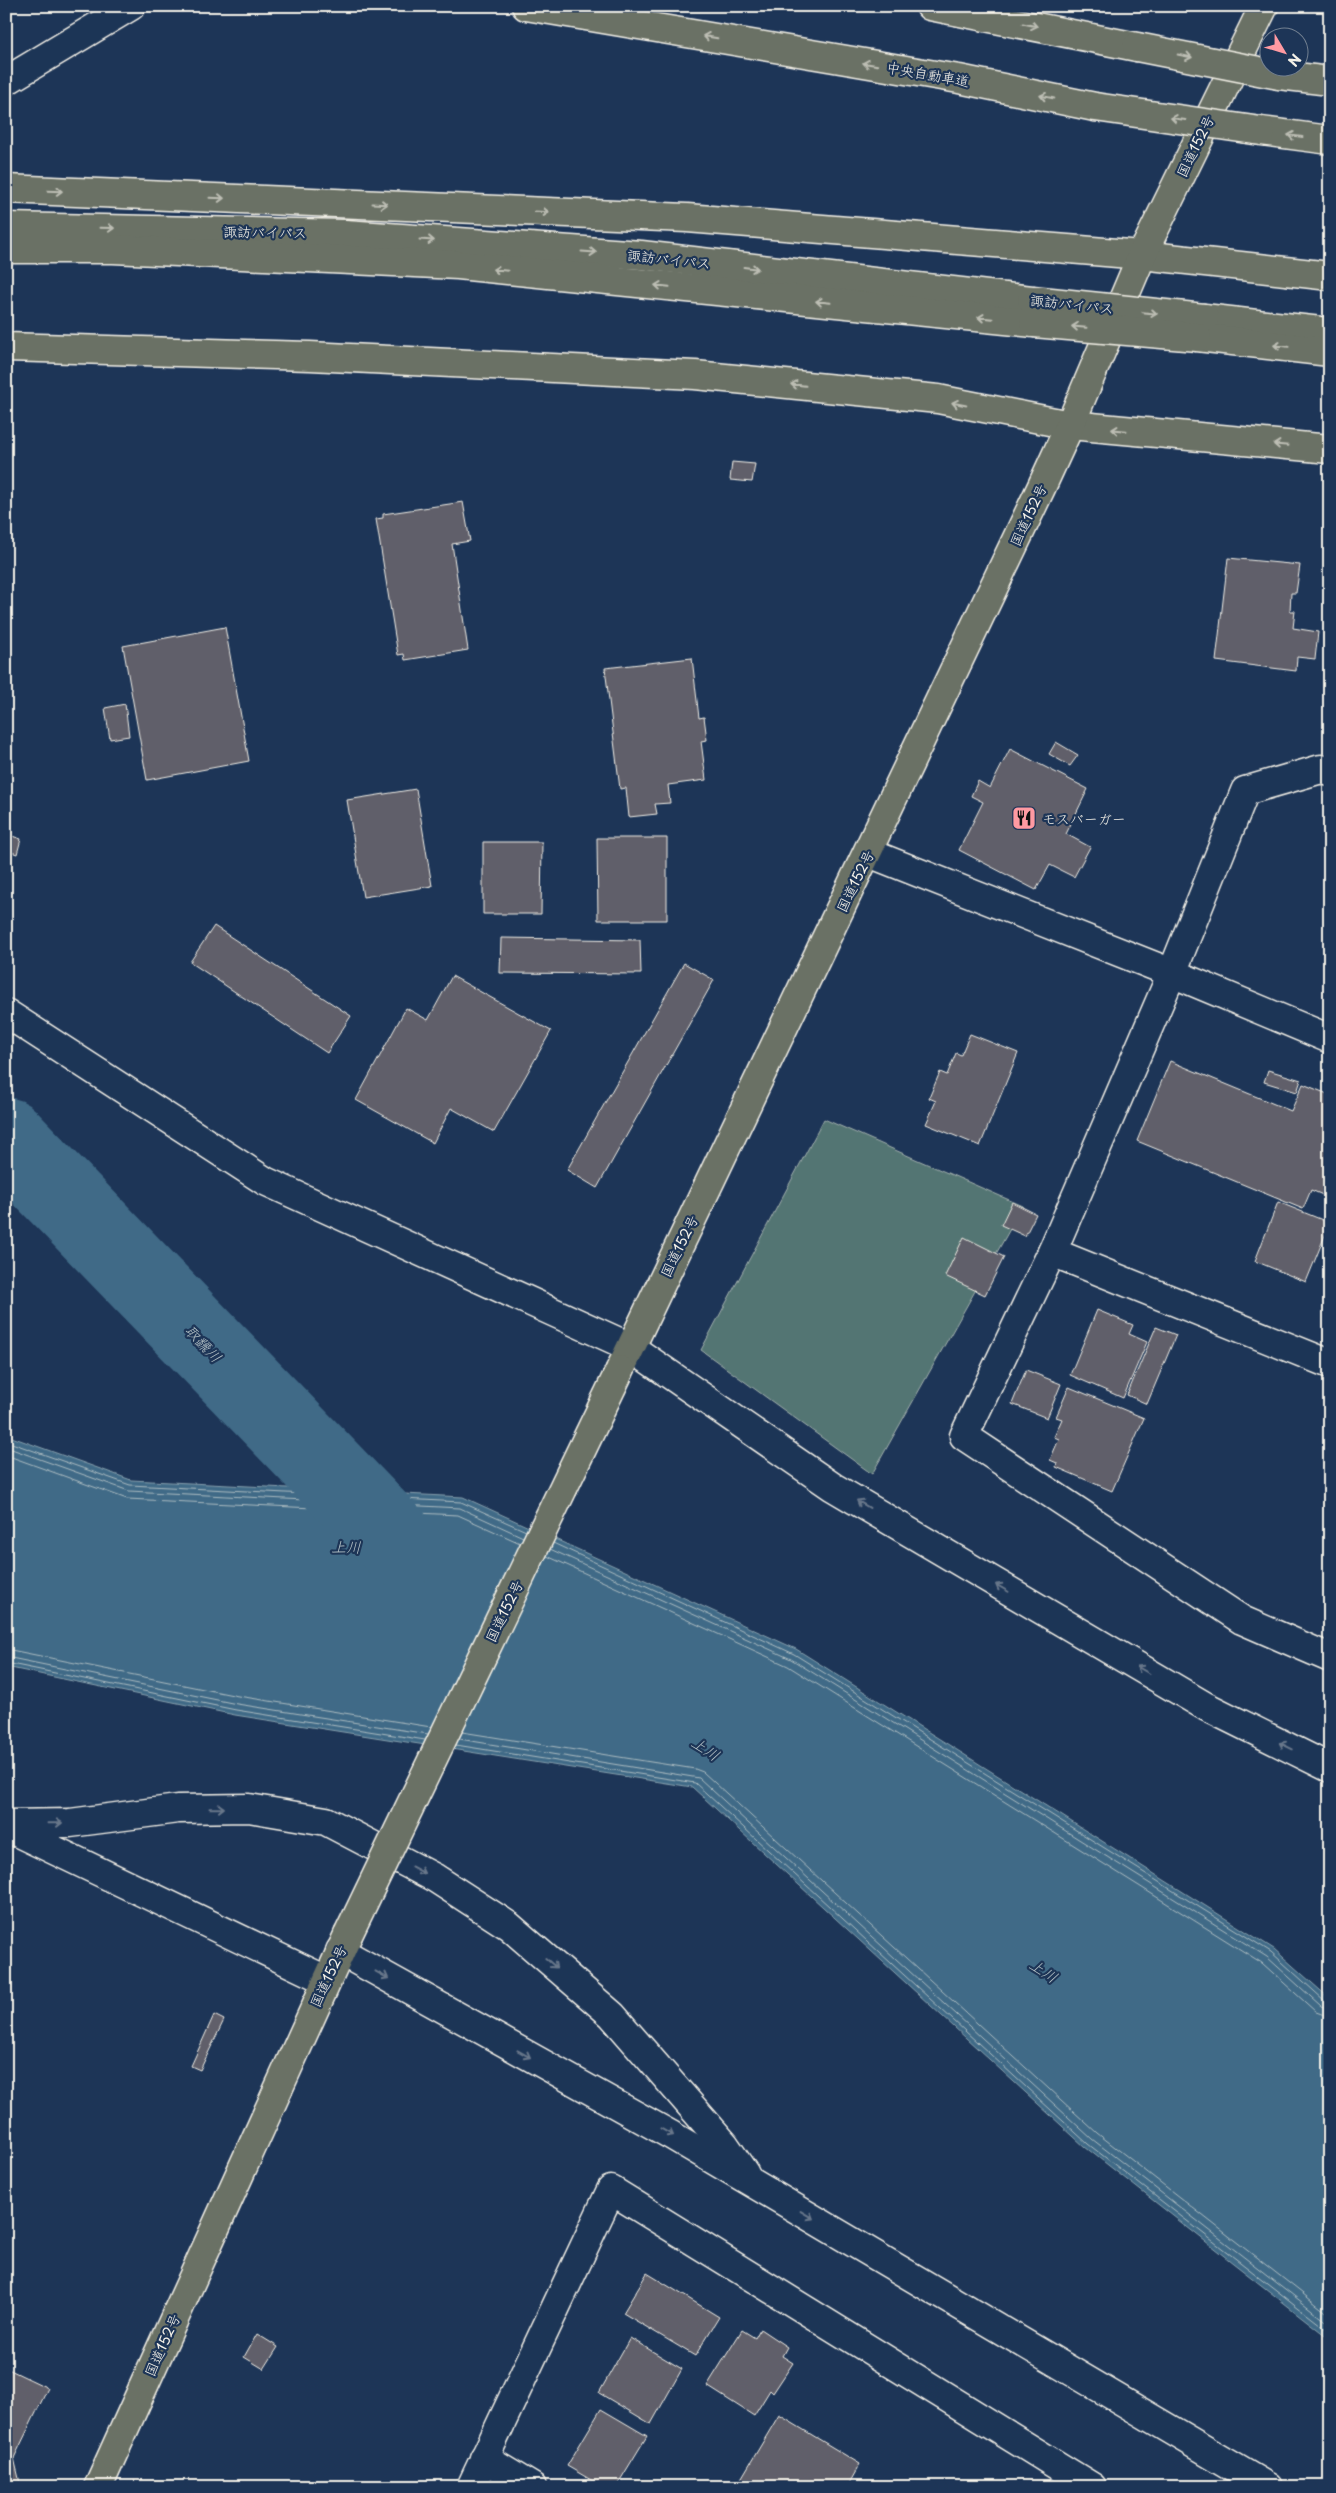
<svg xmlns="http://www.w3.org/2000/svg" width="1336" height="2493" viewBox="0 0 1336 2493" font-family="'Playpen Sans','Klee One',sans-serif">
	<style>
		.green { fill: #537473; stroke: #a4b2ae }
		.water { fill: #406b87; stroke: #88a1ae }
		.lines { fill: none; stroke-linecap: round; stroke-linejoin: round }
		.shore { stroke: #acbbc1; stroke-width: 1 }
		.river { stroke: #406b87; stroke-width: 81 }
		.building { fill: #605f6a; stroke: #f4f1e8 }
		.street-casing { stroke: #f4f1e8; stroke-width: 31 }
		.secondary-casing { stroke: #f4f1e8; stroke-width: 31 }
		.highway-casing { stroke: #f4f1e8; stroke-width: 31 }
		.street { stroke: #1d3557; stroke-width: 28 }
		.secondary { stroke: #1d3557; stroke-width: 28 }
		.highway { stroke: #6a7165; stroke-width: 28 }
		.highway-bridge-casing { stroke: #f4f1e8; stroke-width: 31; stroke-linecap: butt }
		.highway-bridge { stroke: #6a7165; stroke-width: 28 }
		.oneway { stroke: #bdbeb4 }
		.oneway2 { stroke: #68778a }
		.labels { text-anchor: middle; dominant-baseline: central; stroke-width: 4.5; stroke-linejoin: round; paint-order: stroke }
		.street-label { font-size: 14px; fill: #f4f1e8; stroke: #1d3557 }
		.poi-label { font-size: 14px; fill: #f4f1e8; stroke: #1d3557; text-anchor: start }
		.water-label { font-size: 15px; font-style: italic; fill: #b5c2c6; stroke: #1d3557 }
	</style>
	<rect width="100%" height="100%" fill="#1d3557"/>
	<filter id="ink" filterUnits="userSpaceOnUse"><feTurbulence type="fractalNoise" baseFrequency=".02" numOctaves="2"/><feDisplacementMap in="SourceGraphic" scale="10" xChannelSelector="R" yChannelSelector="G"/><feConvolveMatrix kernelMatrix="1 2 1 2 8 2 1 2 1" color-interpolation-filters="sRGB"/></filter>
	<g filter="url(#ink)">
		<path class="green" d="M824,1119L1023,1206L872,1474L701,1350Z"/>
		<path class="water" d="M6,1435L131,1480L463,1497L796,1649L1274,1949L1330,1999V2339L1085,2147L692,1787L235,1715L6,1667Z"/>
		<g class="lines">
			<g class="shore">
				<path d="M6,1441L130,1485L461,1502L526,1531"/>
				<path d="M6,1447L129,1491L460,1508L523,1537"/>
				<path d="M6,1455L127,1499L458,1515L520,1543"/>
				<path d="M553,1543L794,1654L1271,1952L1325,2001L1330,2003"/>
				<path d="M550,1549L791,1659L1267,1957L1321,2006L1330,2009"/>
				<path d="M547,1556L788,1666L1262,1963L1316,2012L1330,2017"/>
				<path d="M6,1649L238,1696L431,1727"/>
				<path d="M6,1657L237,1704L428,1734"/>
				<path d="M6,1663L236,1710L425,1740"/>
				<path d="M462,1732L695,1769L703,1772L1097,2133L1330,2315"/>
				<path d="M459,1739L699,1778L1092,2139L1330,2324"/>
				<path d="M456,1745L695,1783L1088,2144L1330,2332"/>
			</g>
			<path class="river" d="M6,1138L402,1548"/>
		</g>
		<g class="building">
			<path d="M732,462L755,464L752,482L730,480Z"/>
			<path d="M463,502L470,541L452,544L468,650L405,660L404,654L398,655L376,519L383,518V514Z"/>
			<path d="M1228,558L1300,565L1296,593H1291L1290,611H1295L1293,628L1318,632L1315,659L1297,657L1296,671L1216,661Z"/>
			<path d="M225,627L249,761L147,780L123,646Z"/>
			<path d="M692,658L699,718L704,717L707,740L701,741L706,780L668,785L670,803L655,804L657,814L629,817L626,788L620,789L605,668Z"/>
			<path d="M125,704L129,736L110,739L105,708Z"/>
			<path d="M1056,742L1078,755L1070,766L1049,754Z"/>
			<path d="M1010,749L1088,789L1066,834L1090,847L1074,877L1050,865L1036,890L959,850L983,802L971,796L978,781L990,788Z"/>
			<path d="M416,789L432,886L363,897L347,800Z"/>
			<path d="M6,834L21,839L17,854L6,850Z"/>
			<path d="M597,838H667V920H598Z"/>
			<path d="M483,842H542L541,914H483Z"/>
			<path d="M214,926L351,1016L327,1053L190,962Z"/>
			<path d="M501,938L640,940L641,974L500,973Z"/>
			<path d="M684,963L714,980L597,1188L567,1170Z"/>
			<path d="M452,976L551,1031L494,1132L451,1108L433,1143L356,1100L406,1008L428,1020Z"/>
			<path d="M970,1034L1018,1053L980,1146L926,1124L936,1101L929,1098L940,1072L947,1075L956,1053L961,1055Z"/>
			<path d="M1170,1061L1291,1111L1303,1084L1330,1095V1198L1311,1190L1303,1209L1137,1141Z"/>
			<path d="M1268,1070L1301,1080L1297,1092L1264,1082Z"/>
			<path d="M1012,1202L1036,1214L1025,1236L1001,1225Z"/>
			<path d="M1278,1202L1330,1223L1306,1282L1255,1261Z"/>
			<path d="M964,1237L1004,1257L985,1295L945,1276Z"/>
			<path d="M1097,1310L1133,1325L1129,1334L1147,1342L1123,1398L1070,1375Z"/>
			<path d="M1156,1327L1176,1335L1147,1404L1127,1395Z"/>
			<path d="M1026,1370L1061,1384L1047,1418L1012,1404Z"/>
			<path d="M1069,1387L1144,1418L1112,1491L1056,1467L1057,1463L1050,1460L1059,1439L1054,1437L1062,1419L1056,1417Z"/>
			<path d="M214,2015L224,2020L200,2070L191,2066Z"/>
			<path d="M647,2273L719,2317L695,2356L623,2313Z"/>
			<path d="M760,2329L787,2347L782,2356L793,2363L773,2393L770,2390L754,2416L707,2386L742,2330L755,2338Z"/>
			<path d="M257,2334L278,2347L264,2369L244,2357Z"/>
			<path d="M630,2338L682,2369L651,2424L599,2393Z"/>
			<path d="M6,2368L48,2388L14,2458L21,2487H6Z"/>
			<path d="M601,2409L647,2436L616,2487H603L567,2466Z"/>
			<path d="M779,2415L860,2464L847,2487H736Z"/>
		</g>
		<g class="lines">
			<g class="street-casing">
				<g id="street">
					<path d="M1330,772L1321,769L1245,791L1172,973L1052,1252L964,1436L1242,1620L1330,1658"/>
					<path d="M869,853L1172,973L1330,1039"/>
					<path d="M6,1013L265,1181L630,1347L833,1487L1205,1706L1330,1768"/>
					<path d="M1052,1252L1330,1364"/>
					<path d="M6,1824L70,1823L178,1809L249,1808L326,1821L435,1878L509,1926L612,2015L725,2145L745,2174"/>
					<path d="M340,1951L671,2135L1268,2487"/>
					<path d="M484,2458L532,2487"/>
					<path d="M471,2487L611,2190L1092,2487"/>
				</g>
			</g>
			<g class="secondary-casing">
				<g id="secondary">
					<path d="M6,81L131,6"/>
					<path d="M6,1827L326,1980"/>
				</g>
			</g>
			<g class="highway-casing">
				<g id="highway">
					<path d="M526,6L959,79L1095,107"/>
					<path d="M930,6L1137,47"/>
					<path d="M1279,75L1330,81"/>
					<path d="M1261,131L1330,140"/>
					<path d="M6,189L687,218L1142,255L1330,276"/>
					<path d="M6,227L345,234L641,255L1032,300"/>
					<path d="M6,249H113L458,265L1034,323"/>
					<path d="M1204,318L1330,332"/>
					<path d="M1197,337L1330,352"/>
					<path d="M6,347L310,356L695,375L938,399L1070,425L1330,449"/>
					<path d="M620,1370L1041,488L1070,425L1142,255L1264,6"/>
					<path d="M98,2487L348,1935"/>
				</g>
			</g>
			<use href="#street" class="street"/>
			<use href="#secondary" class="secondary"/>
			<use href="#highway" class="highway"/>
			<g class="highway-bridge-casing">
				<g id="highway-bridge">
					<path d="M1137,47L1279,75"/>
					<path d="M1095,107L1261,131"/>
					<path d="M1032,300L1204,318"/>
					<path d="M1034,323L1197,337"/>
					<path d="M348,1935L620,1370"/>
				</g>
			</g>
			<use href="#highway-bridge" class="highway-bridge"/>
		</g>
		<defs><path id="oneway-shaft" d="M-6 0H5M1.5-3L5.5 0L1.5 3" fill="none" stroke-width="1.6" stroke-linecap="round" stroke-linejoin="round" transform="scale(1.25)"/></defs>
		<g class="oneway">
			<use href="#oneway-shaft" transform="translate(1030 25) rotate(12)"/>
			<use href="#oneway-shaft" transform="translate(710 37) rotate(-170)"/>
			<use href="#oneway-shaft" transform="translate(1185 56) rotate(11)"/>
			<use href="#oneway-shaft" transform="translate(870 64) rotate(-170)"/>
			<use href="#oneway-shaft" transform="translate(1047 97) rotate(-168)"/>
			<use href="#oneway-shaft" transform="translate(1178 119) rotate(-172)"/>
			<use href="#oneway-shaft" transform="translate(1295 136) rotate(-172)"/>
			<use href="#oneway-shaft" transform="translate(55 191) rotate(2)"/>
			<use href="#oneway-shaft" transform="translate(217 198) rotate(2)"/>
			<use href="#oneway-shaft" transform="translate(380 204) rotate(3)"/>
			<use href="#oneway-shaft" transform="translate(542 212) rotate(3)"/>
			<use href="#oneway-shaft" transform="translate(107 228) rotate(1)"/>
			<use href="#oneway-shaft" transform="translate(427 240) rotate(4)"/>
			<use href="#oneway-shaft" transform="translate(589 252) rotate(4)"/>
			<use href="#oneway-shaft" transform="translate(751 268) rotate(7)"/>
			<use href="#oneway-shaft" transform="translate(500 270) rotate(-174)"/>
			<use href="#oneway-shaft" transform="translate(662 286) rotate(-174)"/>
			<use href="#oneway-shaft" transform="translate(823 302) rotate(-174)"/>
			<use href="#oneway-shaft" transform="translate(1150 313) rotate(6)"/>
			<use href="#oneway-shaft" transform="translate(985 318) rotate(-174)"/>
			<use href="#oneway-shaft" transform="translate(1079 327) rotate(-175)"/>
			<use href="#oneway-shaft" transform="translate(1281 346) rotate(-174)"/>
			<use href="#oneway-shaft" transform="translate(798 385) rotate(-174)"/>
			<use href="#oneway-shaft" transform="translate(959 404) rotate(-169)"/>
			<use href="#oneway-shaft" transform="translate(1119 430) rotate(-175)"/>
			<use href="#oneway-shaft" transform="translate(1281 445) rotate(-175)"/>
		</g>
		<g class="oneway2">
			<use href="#oneway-shaft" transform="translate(863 1504) rotate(-149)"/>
			<use href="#oneway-shaft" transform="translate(1002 1588) rotate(-150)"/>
			<use href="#oneway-shaft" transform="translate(1143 1670) rotate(-150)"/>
			<use href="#oneway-shaft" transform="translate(1286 1746) rotate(-154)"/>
			<use href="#oneway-shaft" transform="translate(217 1808) rotate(-1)"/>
			<use href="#oneway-shaft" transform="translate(55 1823) rotate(-1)"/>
			<use href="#oneway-shaft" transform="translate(418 1870) rotate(28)"/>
			<use href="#oneway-shaft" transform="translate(551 1963) rotate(41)"/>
			<use href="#oneway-shaft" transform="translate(382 1975) rotate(29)"/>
			<use href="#oneway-shaft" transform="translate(524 2054) rotate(29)"/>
			<use href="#oneway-shaft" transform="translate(667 2132) rotate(29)"/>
			<use href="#oneway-shaft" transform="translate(807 2215) rotate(31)"/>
		</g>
	</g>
	<defs>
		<g id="restaurant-square" transform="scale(1.25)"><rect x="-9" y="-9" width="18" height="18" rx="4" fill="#ff9aa2" stroke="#1d3557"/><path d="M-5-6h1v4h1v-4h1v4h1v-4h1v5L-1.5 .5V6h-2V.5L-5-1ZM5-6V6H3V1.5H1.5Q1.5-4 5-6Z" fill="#111"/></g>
	</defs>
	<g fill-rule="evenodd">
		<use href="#restaurant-square" x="1024" y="818"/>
	</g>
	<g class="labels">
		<g class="street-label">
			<text transform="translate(928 74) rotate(10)">中央自動車道</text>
			<text transform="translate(1195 146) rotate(-64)">国道152号</text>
			<text transform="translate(265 232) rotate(1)">諏訪バイパス</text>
			<text transform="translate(669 259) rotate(6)">諏訪バイパス</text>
			<text transform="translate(1072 304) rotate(6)">諏訪バイパス</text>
			<text transform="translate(1028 515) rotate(-65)">国道152号</text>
			<text transform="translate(855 881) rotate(-64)">国道152号</text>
			<text transform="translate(679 1246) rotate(-64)">国道152号</text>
			<text transform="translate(504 1611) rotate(-64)">国道152号</text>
			<text transform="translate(328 1976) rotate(-65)">国道152号</text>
			<text transform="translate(162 2345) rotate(-66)">国道152号</text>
		</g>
		<g class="poi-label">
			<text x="1042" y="818">モスバーガー</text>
		</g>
		<g class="water-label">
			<text transform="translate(204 1343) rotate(46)">取飜川</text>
			<text transform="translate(346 1546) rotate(1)">上川</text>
			<text transform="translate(706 1748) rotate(33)">上川</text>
			<text transform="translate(1044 1970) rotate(33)">上川</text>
		</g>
	</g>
	<rect width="1336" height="2493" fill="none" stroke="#1d3557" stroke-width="25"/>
	<rect x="12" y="12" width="1311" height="2468" fill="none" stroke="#f4f1e8" stroke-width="2" filter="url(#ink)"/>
	<g transform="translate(1284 52) rotate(128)"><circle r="24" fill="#1d3557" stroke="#738091"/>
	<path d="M0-4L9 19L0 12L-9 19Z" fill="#ff9aa2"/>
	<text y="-8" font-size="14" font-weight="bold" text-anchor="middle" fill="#f4f1e8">N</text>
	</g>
</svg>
